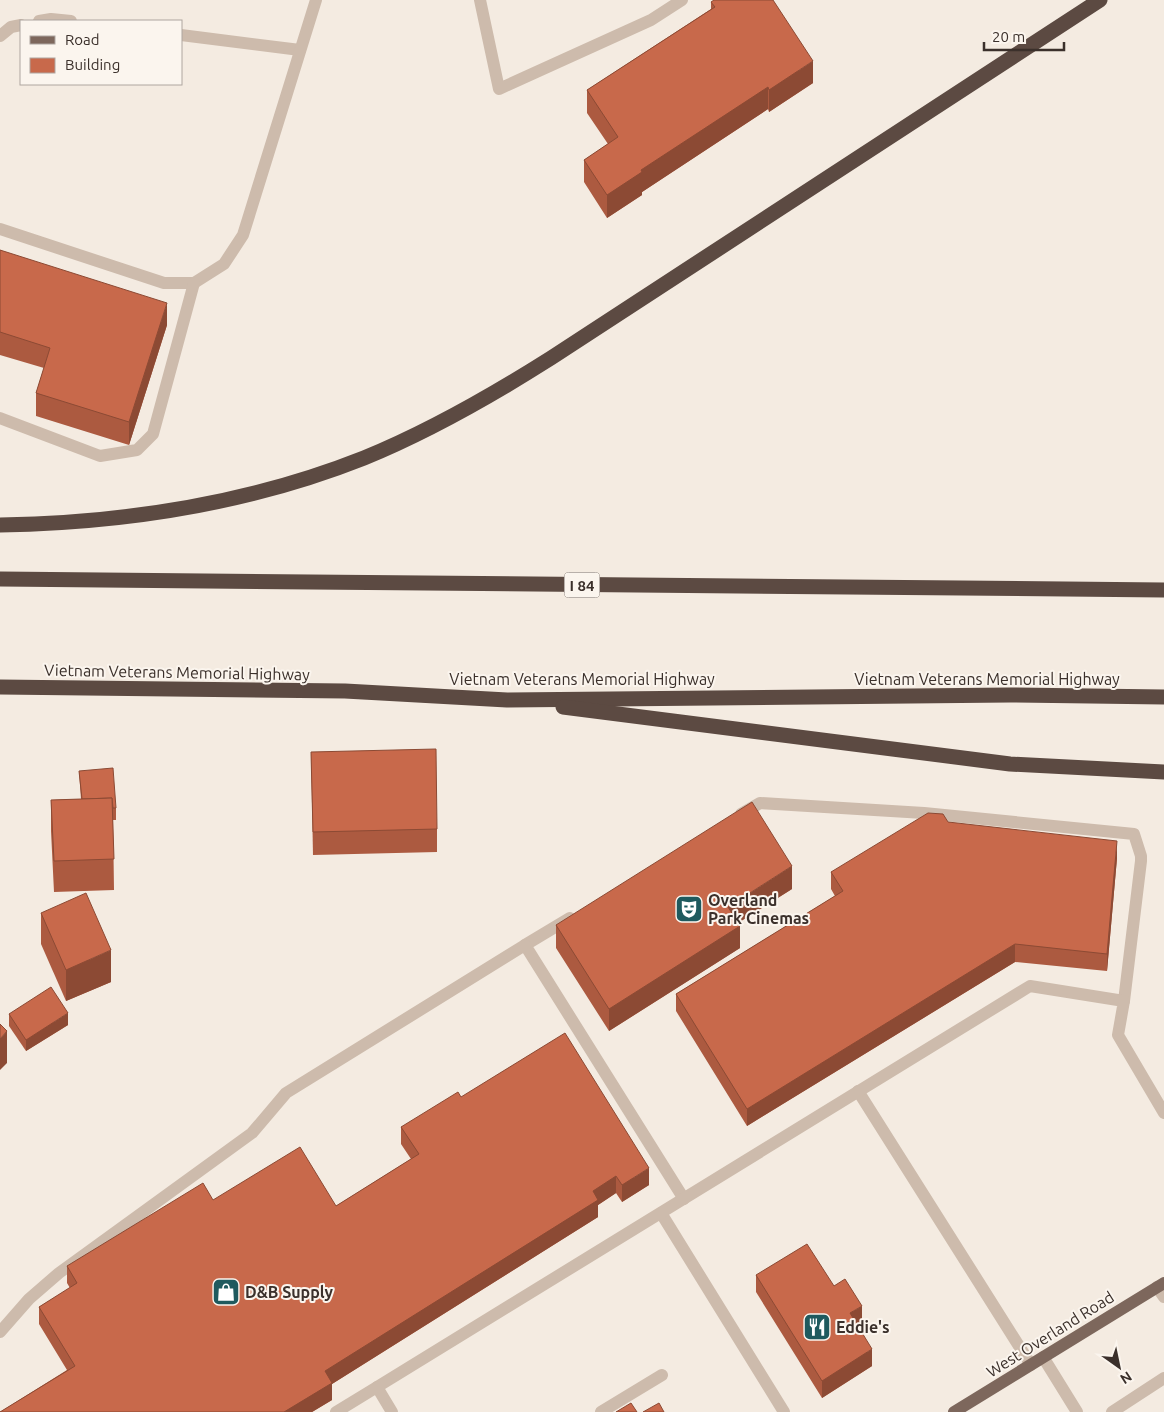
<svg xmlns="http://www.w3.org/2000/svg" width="1164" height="1412" viewBox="0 0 1164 1412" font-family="Ubuntu,sans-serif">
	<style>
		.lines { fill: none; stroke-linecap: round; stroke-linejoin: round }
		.service { stroke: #cdbbac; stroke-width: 12 }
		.primary { stroke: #7d675c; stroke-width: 12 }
		.motorway { stroke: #5c4a42; stroke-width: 15 }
		.wall { fill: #ac5a40 }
		.shaded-wall { fill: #8c4a34 }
		.building { fill: #c8694b; stroke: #8c4a34 }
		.labels { text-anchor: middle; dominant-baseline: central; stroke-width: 4; stroke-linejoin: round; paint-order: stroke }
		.shield { fill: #fbf5ee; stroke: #756b66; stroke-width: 1 }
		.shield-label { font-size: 15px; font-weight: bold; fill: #3b302b }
		.street-label { font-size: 16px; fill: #3b302b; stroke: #fbf5ee }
		.poi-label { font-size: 16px; font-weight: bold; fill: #3b302b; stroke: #fbf5ee; text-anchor: start }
	</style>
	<rect width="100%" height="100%" fill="#f4ebe1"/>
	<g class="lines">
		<g class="service">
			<path d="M480,0L499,89L651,20L682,0"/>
			<path d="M39,21L51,19L71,21"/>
			<path d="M181,35L300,50"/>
			<path d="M0,36L11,27L21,25"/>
			<path d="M0,229L164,283H194L224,264L243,235L316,0"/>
			<path d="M0,418L100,456L137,450L153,434L194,283"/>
			<path d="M741,814L760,803L924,813L1134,834L1141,856V861L1124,1001"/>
			<path d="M570,918L525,945L684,1199"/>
			<path d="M858,1091L1031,1365"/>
			<path d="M661,1213L784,1412"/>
			<path d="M1157,1287L1164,1297"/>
			<path d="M0,1332L29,1299L59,1273L252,1133L286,1093L525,945"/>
			<path d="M1043,1357L1077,1412"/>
			<path d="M377,1387L1030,986L1124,1001L1118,1035L1164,1113"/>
			<path d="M336,1412L377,1387L392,1412"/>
			<path d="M601,1412L662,1375"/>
			<path d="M1112,1412L1164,1378"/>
		</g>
		<path class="primary" d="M954,1412L1164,1283"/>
		<g class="motorway">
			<path d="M0,525C124,523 248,504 364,458C430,431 491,396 551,358L1100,0"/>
			<path d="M0,579L1164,590"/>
			<path d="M0,687L345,691L507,700L1010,695L1164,697"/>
			<path d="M563,707L1010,764L1164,772"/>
		</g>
	</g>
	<g class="wall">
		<path d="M711,2L813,83L769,112L768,109L642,192V195L607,218L584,182V160L608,144L587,113V90L711,9Z"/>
		<path d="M0,250L167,325L129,445L36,416V393L44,368L0,355Z"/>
		<path d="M311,752L437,829V852L313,855Z"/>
		<path d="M79,771L116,808V820H113L114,890L54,892L51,831V800L81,799Z"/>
		<path d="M948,822L1117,858L1107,971L1015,962L747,1126L676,1011V994L835,896L831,889V872Z"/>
		<path d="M792,889L738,923L740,948L609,1031L556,948V925Z"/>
		<path d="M41,913L111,982L66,1001L41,944Z"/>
		<path d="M9,1014L68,1025L26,1051L9,1026Z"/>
		<path d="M461,1097L649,1185L622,1202L616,1193L598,1205V1217L332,1384V1400L312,1412H0L67,1370L39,1324V1307L70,1288L67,1283V1266L213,1200L336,1206L411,1159L401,1144V1127Z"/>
		<path d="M756,1275L834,1286L862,1323L858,1325L872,1366L822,1398L756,1292Z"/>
	</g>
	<g class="shaded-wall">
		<path d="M813,61V83L769,112V90Z"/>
		<path d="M768,87V109L642,192V195L607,218V195L641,170Z"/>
		<path d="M167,303V325L129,445V422Z"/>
		<path d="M1117,841V858L1107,971V954Z"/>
		<path d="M792,866V889L728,929V907Z"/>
		<path d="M740,926V948L609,1031V1009Z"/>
		<path d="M1015,944V962L747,1126V1109Z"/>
		<path d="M111,950V982L66,1001V970Z"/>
		<path d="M68,1013V1025L26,1051V1040Z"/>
		<path d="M7,1031V1063L0,1070V1039Z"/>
		<path d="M649,1168V1185L622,1202V1185Z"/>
		<path d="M616,1176V1193L598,1205V1217L332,1384V1400L312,1412H284L325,1371L593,1191Z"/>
		<path d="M862,1306V1323L850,1330V1313Z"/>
		<path d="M872,1349V1366L822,1398V1381Z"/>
	</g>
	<g class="building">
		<path d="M714,0H773L813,61L769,90L768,87L641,170L642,172L607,195L584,160L618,137L587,90L715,7L711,2Z"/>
		<path d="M0,250L167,303L129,422L36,393L50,348L0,332Z"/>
		<path d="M436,749L437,829L313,832L311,752Z"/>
		<path d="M113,768L116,808H113L112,798L82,799L79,771Z"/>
		<path d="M112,798L114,859L54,861L51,800Z"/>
		<path d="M752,802L792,866L728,907L740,926L609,1009L556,925Z"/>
		<path d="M928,813L943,814L948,822L1117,841L1107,954L1015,944L747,1109L676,994L843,891L831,872Z"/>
		<path d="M86,893L111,950L66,970L41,913Z"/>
		<path d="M51,987L68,1013L26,1040L9,1014Z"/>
		<path d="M0,1024L7,1031L0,1039Z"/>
		<path d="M565,1033L649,1168L622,1185L616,1176L593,1191L598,1200L325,1371L332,1383L284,1412H0L75,1366L39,1307L77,1283L67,1266L203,1183L213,1200L300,1147L336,1206L419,1154L401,1127L458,1092L461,1097Z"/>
		<path d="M807,1244L834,1286L845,1279L862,1306L850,1313L872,1349L822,1381L756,1275Z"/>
		<path d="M631,1403L637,1412H616Z"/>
		<path d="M659,1403L664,1412H643Z"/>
	</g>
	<defs>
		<g id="theatre-square" transform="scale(1.4375)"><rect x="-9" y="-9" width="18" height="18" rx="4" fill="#1f5a5e" stroke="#fbf5ee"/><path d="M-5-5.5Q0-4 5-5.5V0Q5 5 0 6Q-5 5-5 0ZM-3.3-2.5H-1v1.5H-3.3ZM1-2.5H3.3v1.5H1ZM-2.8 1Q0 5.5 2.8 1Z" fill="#fff"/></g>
		<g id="shop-square" transform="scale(1.4375)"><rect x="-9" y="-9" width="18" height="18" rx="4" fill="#1f5a5e" stroke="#fbf5ee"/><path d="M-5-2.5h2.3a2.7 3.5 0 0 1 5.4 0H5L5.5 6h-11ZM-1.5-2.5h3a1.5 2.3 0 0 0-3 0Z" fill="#fff"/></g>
		<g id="restaurant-square" transform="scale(1.4375)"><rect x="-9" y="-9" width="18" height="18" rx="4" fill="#1f5a5e" stroke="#fbf5ee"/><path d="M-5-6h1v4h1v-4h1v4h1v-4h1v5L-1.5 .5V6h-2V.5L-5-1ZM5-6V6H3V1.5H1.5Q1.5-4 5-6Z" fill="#fff"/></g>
	</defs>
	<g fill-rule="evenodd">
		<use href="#theatre-square" x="689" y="909"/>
		<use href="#shop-square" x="226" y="1292"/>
		<use href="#restaurant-square" x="817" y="1327"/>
	</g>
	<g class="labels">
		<rect class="shield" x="564.5" y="572.5" width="35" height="25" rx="4"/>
		<g class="shield-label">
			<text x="582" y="585">I 84</text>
		</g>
		<g class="street-label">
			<text transform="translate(177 672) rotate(1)">Vietnam Veterans Memorial Highway</text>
			<text x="582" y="679">Vietnam Veterans Memorial Highway</text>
			<text x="987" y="679">Vietnam Veterans Memorial Highway</text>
			<text transform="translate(1050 1334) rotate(-32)">West Overland Road</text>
		</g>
		<g class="poi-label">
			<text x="708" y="900">Overland<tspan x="708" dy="18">Park Cinemas</tspan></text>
			<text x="245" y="1292">D&amp;B Supply</text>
			<text x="836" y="1327">Eddie's</text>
		</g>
	</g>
	<rect x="20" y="20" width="162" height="65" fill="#fbf5ee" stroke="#aea6a0"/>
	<rect x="30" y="36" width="25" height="8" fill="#7d675c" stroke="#aea6a0"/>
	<text x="65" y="45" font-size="15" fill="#3b302b">Road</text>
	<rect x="30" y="58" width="25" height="15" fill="#c8694b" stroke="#aea6a0"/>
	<text x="65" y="70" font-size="15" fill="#3b302b">Building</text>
	<g transform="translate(1119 1367) rotate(147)" stroke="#fbf5ee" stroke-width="4" paint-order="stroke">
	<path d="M0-4L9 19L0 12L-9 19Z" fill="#3b302b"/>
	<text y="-8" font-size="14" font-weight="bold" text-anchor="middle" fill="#3b302b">N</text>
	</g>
	<path d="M984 42v8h80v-8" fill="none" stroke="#3b302b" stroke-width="2.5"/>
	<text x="992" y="42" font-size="15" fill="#3b302b" stroke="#fbf5ee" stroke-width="4" paint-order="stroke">20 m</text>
</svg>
